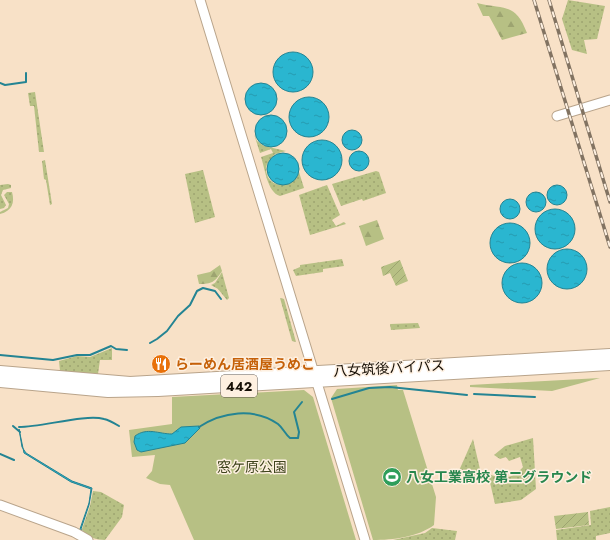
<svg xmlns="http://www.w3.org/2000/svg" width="610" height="540" viewBox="0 0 610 540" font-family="Jost,'Noto Sans JP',sans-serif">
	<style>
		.grass { fill: url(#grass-dots) }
		.forest { fill: url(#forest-firs) }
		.park { fill: #b7c084 }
		.garden { fill: url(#garden-furrows) }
		.water { fill: url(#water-ripples); stroke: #248493 }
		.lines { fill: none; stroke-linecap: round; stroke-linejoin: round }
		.stream { stroke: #248493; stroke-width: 2 }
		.tertiary-casing { stroke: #b9a48b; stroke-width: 11 }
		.trunk-casing { stroke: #b9a48b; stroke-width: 14 }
		.tertiary { stroke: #fff; stroke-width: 9 }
		.trunk { stroke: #fff; stroke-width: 12 }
		.rail-casing { stroke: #827362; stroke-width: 3.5 }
		.rail { stroke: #fef0e1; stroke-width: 2; stroke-dasharray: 6; stroke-linecap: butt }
		.labels { text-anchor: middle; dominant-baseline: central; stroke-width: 3; stroke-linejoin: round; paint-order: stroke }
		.shield { fill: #fef0e1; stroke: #5c5248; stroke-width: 1 }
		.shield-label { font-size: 13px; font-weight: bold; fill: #160f06 }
		.food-label { font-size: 14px; font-weight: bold; fill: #c56008; stroke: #fef0e1; text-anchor: start }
		.street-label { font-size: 14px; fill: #160f06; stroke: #fef0e1 }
		.park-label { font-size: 14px; fill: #3f441d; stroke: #fef0e1 }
		.leisure-label { font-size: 14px; font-weight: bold; fill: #27864d; stroke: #fef0e1; text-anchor: start }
	</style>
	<defs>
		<pattern id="grass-dots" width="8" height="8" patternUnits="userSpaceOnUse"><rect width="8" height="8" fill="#b7c084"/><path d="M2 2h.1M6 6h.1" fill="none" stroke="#9da470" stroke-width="1.8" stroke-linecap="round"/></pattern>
		<pattern id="forest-firs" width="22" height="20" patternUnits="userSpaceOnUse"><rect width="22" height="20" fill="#b7c084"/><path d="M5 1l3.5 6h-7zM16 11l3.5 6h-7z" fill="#9da470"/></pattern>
		<pattern id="garden-furrows" width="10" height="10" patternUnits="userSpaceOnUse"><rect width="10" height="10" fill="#b7c084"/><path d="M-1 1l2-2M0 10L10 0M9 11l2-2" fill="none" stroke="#9da470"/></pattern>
		<pattern id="water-ripples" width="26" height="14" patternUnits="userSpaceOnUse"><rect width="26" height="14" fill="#2ab6d0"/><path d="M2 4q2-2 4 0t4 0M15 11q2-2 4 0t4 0" fill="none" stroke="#259bb1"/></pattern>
	</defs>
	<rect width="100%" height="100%" fill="#f8e1c7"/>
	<g class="grass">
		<path d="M568,0L605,6L597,39L584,40L587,54L572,50L562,19Z"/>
		<path d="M35,92L44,152H39L34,106H30L28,93Z"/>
		<path d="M254,134L257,141L264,146L286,151L275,154L267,164C261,186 291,194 299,172L304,188L280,196C267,192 265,168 261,157L273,153L271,149L260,153Z"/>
		<path d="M45,160L52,204L50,205L46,180L44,179L42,161Z"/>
		<path d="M203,170L215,217L195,223L185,174Z"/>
		<path d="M376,171L379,172L386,193L363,201L362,199L341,206L332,184Z"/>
		<path d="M8,184L11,185V188L3,190L1,195L6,205L4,208L0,209V185Z"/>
		<path d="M327,185L340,215L332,220L336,226L344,222L346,224L310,235L299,195Z"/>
		<path d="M7,192H12C15,203 12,211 0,214V212L8,208L9,204L4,195Z"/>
		<path d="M342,259L344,266L323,269V272L296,276L293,270L300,267V265Z"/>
		<path d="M222,272L229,298L227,300L218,289L211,285L215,283Z"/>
		<path d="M280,298L284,299L296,342L292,341Z"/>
		<path d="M418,323L420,328L391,330L390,324Z"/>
		<path d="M112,348V360H100L98,374L60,371L59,361L77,356L90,357Z"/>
		<path d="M533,438L536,489L521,500L495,504L488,474C504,479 511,480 523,467L520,457L509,461L506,457L500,459L494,455L505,446Z"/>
		<path d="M473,439L482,478L458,473Z"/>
		<path d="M93,491L101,492L124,505L122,517L105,540C98,540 85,537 82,529L90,506Z"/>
		<path d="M610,507V533L596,536V540H557L556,530L591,525L590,511Z"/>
		<path d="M432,528L457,531L455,540H393L425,533Z"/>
	</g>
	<g class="forest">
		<path d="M477,3C505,10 515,2 527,33L502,40L489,16H483Z"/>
		<path d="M377,220L384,239L366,246L359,226Z"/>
		<path d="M220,265L222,271C215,282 212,284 199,284L197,275L210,272Z"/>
	</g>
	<g class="park">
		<path d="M600,378L552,391L470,387V385Z"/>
		<path d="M397,385L398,390H403L436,497L434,525C418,537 393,540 373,540L331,398L337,389Z"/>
		<path d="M304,390L313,397L356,540H194L170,485L160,484L146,478L152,471L155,455L132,457L129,430L172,424V397Z"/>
	</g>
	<g class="garden">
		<path d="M400,260L408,281L396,286L390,273L383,276L381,267Z"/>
		<path d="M588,512L589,525L556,529L554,516Z"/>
	</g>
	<g class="water">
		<circle cx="293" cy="72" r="20"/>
		<circle cx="261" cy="99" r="16"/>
		<circle cx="309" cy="117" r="20"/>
		<circle cx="271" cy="131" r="16"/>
		<circle cx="352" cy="140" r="10"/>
		<circle cx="322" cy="160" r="20"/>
		<circle cx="359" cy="161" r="10"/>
		<circle cx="283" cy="169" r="16"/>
		<circle cx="557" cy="195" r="10"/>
		<circle cx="536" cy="202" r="10"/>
		<circle cx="510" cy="209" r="10"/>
		<circle cx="555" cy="229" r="20"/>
		<circle cx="510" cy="243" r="20"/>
		<circle cx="567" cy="269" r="20"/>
		<circle cx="522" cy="283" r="20"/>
		<path d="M199,426L200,428L185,443L141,452L137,450L134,442L135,436C147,427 159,434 172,434L181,427Z"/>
		<path d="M19,429L22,447L26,453L72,481L92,488L89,505L81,529L82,531L80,529L89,503L91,489L71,482L24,453Z"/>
	</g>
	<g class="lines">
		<g class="stream">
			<path d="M0,83L5,85L26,82V73"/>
			<path d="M150,343L157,339L167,331L178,316L190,305L197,291L203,288L215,291L221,299"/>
			<path d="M0,355L53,360L77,355H90L111,346L116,349L127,350"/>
			<path d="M474,394L535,397"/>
			<path d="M332,399L369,388L390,387L467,395"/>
			<path d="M13,426L20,432"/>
			<path d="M19,427C42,427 85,414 104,419C109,420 114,423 119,426"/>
			<path d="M199,427C222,412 254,407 278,424C283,428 285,434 290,438H298L299,432L294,412L302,402"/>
			<path d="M0,454L14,460"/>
		</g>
		<g class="tertiary-casing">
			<g id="tertiary">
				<path d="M200,0L365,540"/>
				<path d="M557,116L610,100"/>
				<path d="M0,505L74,532L88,540"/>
			</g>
		</g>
		<g class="trunk-casing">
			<g id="trunk">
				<path d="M0,372L130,383L610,355"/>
				<path d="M0,381L108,391L158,390L610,364"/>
			</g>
		</g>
		<use href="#tertiary" class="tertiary"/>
		<use href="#trunk" class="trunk"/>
		<g class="rail-casing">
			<g id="rail">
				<path d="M534,0L610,247"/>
				<path d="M549,0L610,202"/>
			</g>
		</g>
		<use href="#rail" class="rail"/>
	</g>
	<defs>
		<g id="restaurant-disc" transform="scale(1)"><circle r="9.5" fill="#e8710a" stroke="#fef0e1"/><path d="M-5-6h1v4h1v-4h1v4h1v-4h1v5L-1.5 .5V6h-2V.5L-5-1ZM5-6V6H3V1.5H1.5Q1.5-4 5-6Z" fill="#fff"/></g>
		<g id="stadium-disc" transform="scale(1)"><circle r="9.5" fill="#2e9e5b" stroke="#fef0e1"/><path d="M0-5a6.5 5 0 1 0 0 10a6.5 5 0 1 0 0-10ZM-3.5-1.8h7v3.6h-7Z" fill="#fff"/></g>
	</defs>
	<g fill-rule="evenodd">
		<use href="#restaurant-disc" x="161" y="364"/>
		<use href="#stadium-disc" x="392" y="477"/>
	</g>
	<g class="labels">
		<rect class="shield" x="221" y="375" width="36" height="22" rx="3"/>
		<g class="shield-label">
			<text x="239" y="386">442</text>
		</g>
		<g class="food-label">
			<text x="175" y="364">らーめん居酒屋うめこ</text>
		</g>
		<g class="street-label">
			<text transform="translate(389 368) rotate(-3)">八女筑後バイパス</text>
		</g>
		<g class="park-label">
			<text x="252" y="467">窓ケ原公園</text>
		</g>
		<g class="leisure-label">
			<text x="406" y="477">八女工業高校 第二グラウンド</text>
		</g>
	</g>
</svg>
